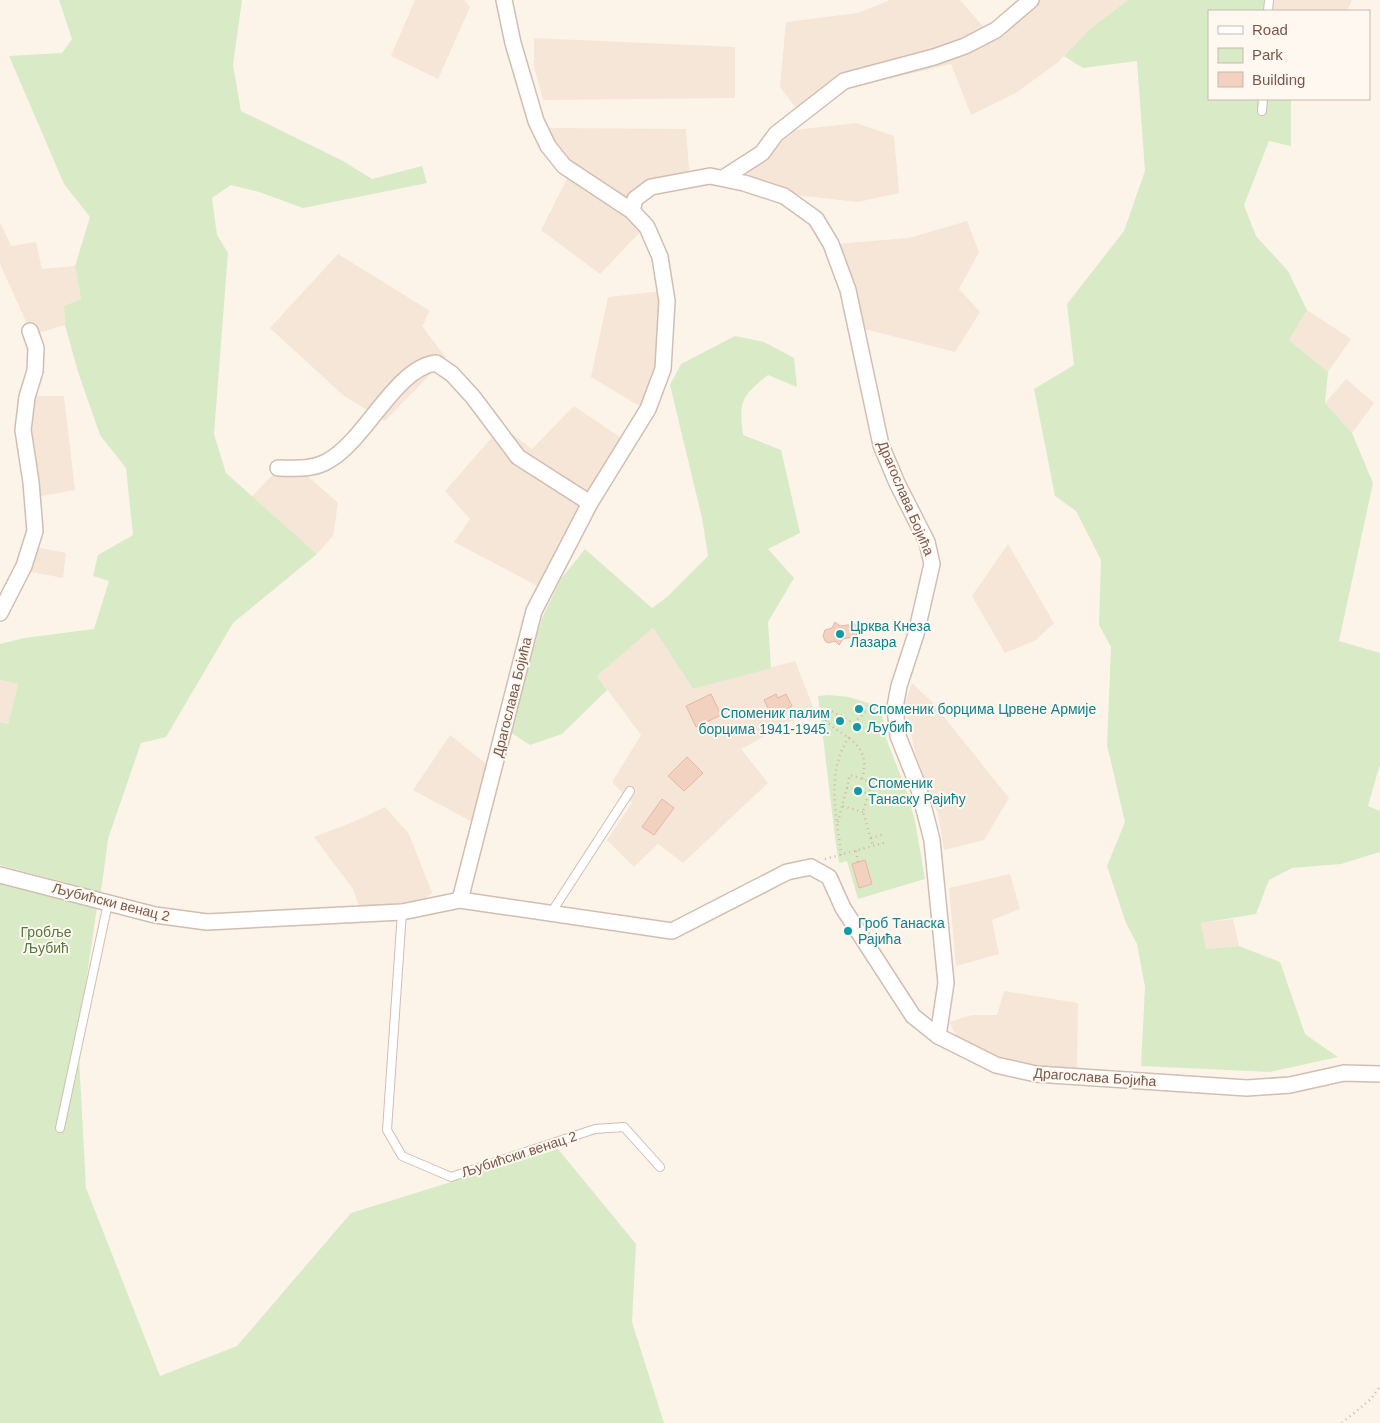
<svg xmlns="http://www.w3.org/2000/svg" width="1380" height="1423" viewBox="0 0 1380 1423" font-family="Arial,sans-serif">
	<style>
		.residential { fill: #f5e6d7 }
		.green { fill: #d8ebc6 }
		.building { fill: #f3d1c0; stroke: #e6b7a0 }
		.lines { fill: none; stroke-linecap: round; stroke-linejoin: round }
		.service-casing { stroke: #d2bdb1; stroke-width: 10 }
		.minor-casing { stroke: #d2bdb1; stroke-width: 18 }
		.path { stroke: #d8b4a3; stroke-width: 2.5; stroke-dasharray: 1 4; stroke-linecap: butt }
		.service { stroke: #fff; stroke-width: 8 }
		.minor { stroke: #fff; stroke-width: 15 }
		.culture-dot { fill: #0f9aa8; stroke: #fff8f0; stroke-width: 2 }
		.labels { text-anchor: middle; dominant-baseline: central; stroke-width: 4; stroke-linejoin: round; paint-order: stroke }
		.street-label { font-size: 14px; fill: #78594c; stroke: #fff8f0 }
		.culture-label { font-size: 14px; fill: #0d838f; stroke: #fff8f0; text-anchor: start }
		.park-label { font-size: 14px; fill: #547841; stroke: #fff8f0 }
	</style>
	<rect width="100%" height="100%" fill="#fdf4e9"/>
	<g class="residential">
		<path d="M415,0H464L470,7L438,79L391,56Z"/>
		<path d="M890,0H960L989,33L1029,0H1128L1092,27L1057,63L1016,93L971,115L951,64L821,95L796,108L780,87L786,22L858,13Z"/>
		<path d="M1271,0H1352L1347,11H1271Z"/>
		<path d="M534,38L735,47V98L543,100L534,66Z"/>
		<path d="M856,123L894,136L899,193L858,202L794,195L751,181L745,169L795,130Z"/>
		<path d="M550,128L686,129L690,181L638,189L619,202L643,229L600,274L541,230L570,173L555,151Z"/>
		<path d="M967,221L979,252L959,289L980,312L955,352L864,329L850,275L835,244L909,238Z"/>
		<path d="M0,222L11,246L36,242L42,269L75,266L81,299L64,306L65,325L32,335L0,264Z"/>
		<path d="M338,254L430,311L422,326L446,358L385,421L344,396L270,328Z"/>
		<path d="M662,291L664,344L646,410L591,377L608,297Z"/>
		<path d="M1307,310L1351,339L1328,372L1289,340Z"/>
		<path d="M1346,379L1374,403L1352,433L1325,403Z"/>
		<path d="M27,396H64L75,490L31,498Z"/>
		<path d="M574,406L627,442L545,590L454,542L470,519L445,491L502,426L532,449Z"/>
		<path d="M288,459L338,503L333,536L317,554L252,496Z"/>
		<path d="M1008,544L1054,623L1036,640L1005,653L972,596Z"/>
		<path d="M31,546L66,553L63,578L26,571Z"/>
		<path d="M653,628L693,689L795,661L814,709L741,749L768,783L683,863L658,844L634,867L607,840L632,803L612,782L641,735L597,676Z"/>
		<path d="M0,680L18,684L8,724L0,722Z"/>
		<path d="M912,683L932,702L1009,798L984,840L944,850L938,814L916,755L904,706Z"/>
		<path d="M450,735L490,767L474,823L413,790Z"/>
		<path d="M385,807L409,834L432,893L407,913L361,912L353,889L314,837L353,822Z"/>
		<path d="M1010,874L1020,909L992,920L999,954L956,966L949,888Z"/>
		<path d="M1233,919L1239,946L1206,949L1201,923Z"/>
		<path d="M1004,991L1078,1003L1077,1073L1011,1067L957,1037L949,1022L972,1015H997Z"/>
	</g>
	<g class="green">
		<path d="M59,0H242L233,65L241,111L343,161L372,179L422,166L427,183L303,208L259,192L231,185L212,198L217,235L228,253L214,434L226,473L317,554L233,623L166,737L141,743L108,839L101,892L0,865V722L8,724L18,684L0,680V644L24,638L94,629L109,581L93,576L98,555L133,535L126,468L100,435L78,372L65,325L64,306L81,299L75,266L90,217L64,184L9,56L62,53L72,39Z"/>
		<path d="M1128,0H1263L1270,11H1209V99H1291V146L1269,141L1244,205L1256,236L1288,271L1307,310L1289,340L1328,372L1325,403L1352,433L1373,483L1339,641L1380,653V764L1368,806L1380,811V852L1341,864L1292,868L1269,880L1256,914L1201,923L1206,949L1239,946L1280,962L1305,1034L1338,1057L1270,1072L1141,1066L1145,987L1137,944L1126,923L1107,866L1125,822L1107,745L1111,647L1099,625L1101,560L1076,511L1055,496L1034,389L1074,365L1067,304L1124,231L1145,171L1137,61L1083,68L1064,56L1092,27Z"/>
		<path d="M735,336L764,342L794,358L797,387L768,375C741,397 739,401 743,435L781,450L800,533L768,549L794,578L768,622L771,668L693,689L653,628L597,676L607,690L562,734L530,745L510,732L542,618L561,579L585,549L652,608L667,597L708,556L702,518L670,385L681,364Z"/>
		<path d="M829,695L849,697L881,707L886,738L907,792L915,821L925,879L858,899L847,861L839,863L836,845L818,696Z"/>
		<path d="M0,879L97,907L78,1038L86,1188L160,1376L237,1346L351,1213L558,1149L636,1244L632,1322L664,1423H0Z"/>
	</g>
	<g class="building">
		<path d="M835,622L840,626L855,624L857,636L843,639L839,645L835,641L828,643L825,641L823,636L825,630L832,628Z"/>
		<path d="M711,694L721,715L696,727L686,706Z"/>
		<path d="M776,694L778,698L786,694L792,706L772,716L764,700Z"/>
		<path d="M687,757L703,773L684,791L668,776Z"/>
		<path d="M662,799L674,808L654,835L642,827Z"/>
		<path d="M865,860L872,884L859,888L852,864Z"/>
	</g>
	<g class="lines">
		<g class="service-casing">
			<g id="service">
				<path d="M1268,11L1269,0"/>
				<path d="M1262,111L1263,99"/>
				<path d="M402,912L387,1130L402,1156L451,1177L595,1129L624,1127L660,1167"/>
				<path d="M551,913L630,791"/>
				<path d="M60,1128L108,903"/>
			</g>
		</g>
		<g class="minor-casing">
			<g id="minor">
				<path d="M723,178L762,153L776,134L844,81L934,57L965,46L996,30L1031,0"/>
				<path d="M632,211L635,199L651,187L710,176L744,183L784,196L816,219L831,244L848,290L881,445L897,483L927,542L932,564L916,634L899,686L895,707L898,736L918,786L932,840L946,983L938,1036"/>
				<path d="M278,468C294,468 309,470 324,463C364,445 394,368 436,363L452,374L473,397L518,457L590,503"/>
				<path d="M0,613L24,566L35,531L31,482L23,430L27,397L35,371L36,348L30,331"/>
				<path d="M0,875L155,915L207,922L402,912L460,900L672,931L787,872L811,867L829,877L843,908L913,1016L938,1036L996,1065L1036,1074L1247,1088L1290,1085L1344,1073L1380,1074"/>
				<path d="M460,900L534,611L590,503L648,409L663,369L667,301L660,257L647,227L632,211L564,166L548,146L536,121L513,43L504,0"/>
			</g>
		</g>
		<g class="path">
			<path d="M862,779C875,737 829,735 824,715L831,711L854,723L865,712L882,714"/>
			<path d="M847,788L856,790"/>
			<path d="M860,791L869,794"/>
			<path d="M863,812L842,806L850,775L872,782L863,812L873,846"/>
			<path d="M838,822L842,806"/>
			<path d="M871,838L885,834"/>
			<path d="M856,851L858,862"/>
			<path d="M841,855C837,815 825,773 849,737"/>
			<path d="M825,859L887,842"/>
			<path d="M1342,1423L1371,1399L1380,1386"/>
		</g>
		<use href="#service" class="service"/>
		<use href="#minor" class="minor"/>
	</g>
	<g class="culture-dot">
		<circle cx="840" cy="634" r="5"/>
		<circle cx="859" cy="709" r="5"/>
		<circle cx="840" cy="721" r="5"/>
		<circle cx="857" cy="727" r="5"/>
		<circle cx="858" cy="791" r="5"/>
		<circle cx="848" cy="931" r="5"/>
	</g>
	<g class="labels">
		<g class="street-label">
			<text transform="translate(906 498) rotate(67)">Драгослава Бојића</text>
			<text transform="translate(512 697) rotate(-76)">Драгослава Бојића</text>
			<text transform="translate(111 902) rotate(14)">Љубићски венац 2</text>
			<text transform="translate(1095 1077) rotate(4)">Драгослава Бојића</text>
			<text transform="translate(519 1154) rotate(-18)">Љубићски венац 2</text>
		</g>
		<g class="culture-label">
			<text x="850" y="626">Црква Кнеза<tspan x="850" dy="16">Лазара</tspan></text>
			<text x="869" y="709">Споменик борцима Црвене Армије</text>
			<text x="830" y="713" text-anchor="end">Споменик палим<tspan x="830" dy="16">борцима 1941-1945.</tspan></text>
			<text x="867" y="727">Љубић</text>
			<text x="868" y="783">Споменик<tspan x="868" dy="16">Танаску Рајићу</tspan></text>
			<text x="858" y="923">Гроб Танаска<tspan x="858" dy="16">Рајића</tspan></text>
		</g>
		<g class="park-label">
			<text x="46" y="932">Гробље<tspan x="46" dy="16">Љубић</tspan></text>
		</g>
	</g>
	<rect x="1208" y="10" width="162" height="90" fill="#fff8f0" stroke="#c9b8ae"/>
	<rect x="1218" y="26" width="25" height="8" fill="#ffffff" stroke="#c9b8ae"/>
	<text x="1252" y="35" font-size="15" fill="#78594c">Road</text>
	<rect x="1218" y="48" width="25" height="15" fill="#d8ebc6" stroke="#c9b8ae"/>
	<text x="1252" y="60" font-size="15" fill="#78594c">Park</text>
	<rect x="1218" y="72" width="25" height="15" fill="#f3d1c0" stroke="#c9b8ae"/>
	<text x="1252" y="85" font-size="15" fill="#78594c">Building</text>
</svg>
